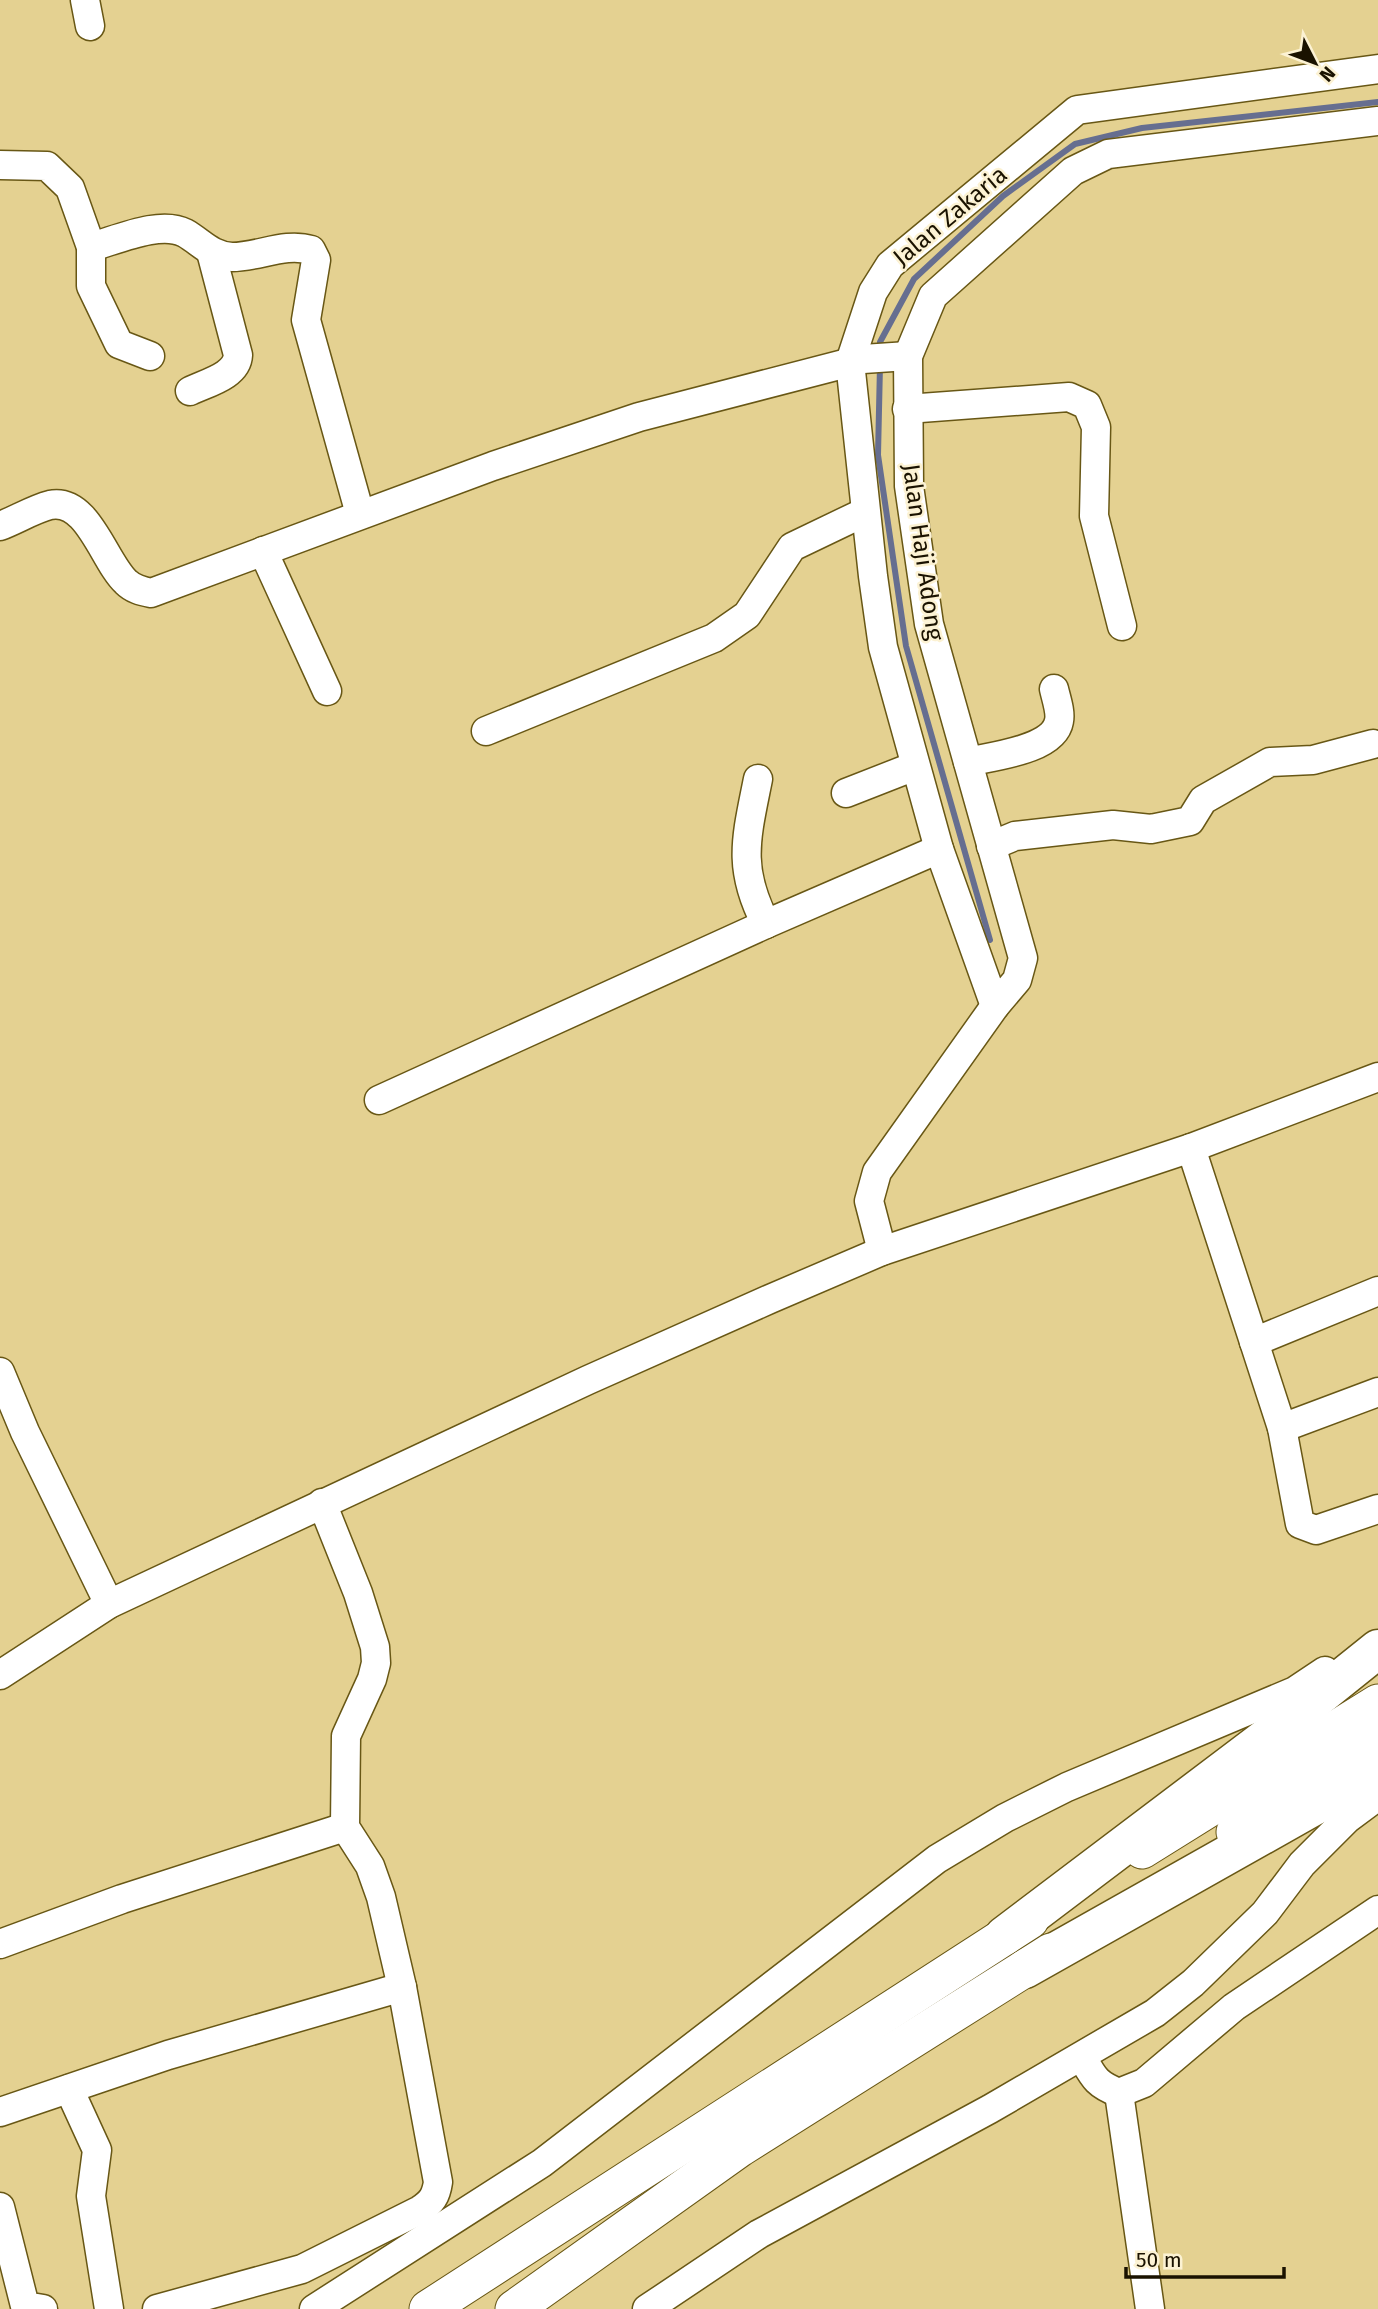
<svg xmlns="http://www.w3.org/2000/svg" width="1378" height="2309" viewBox="0 0 1378 2309" font-family="'Fira Sans',sans-serif">
	<style>
		.lines { fill: none; stroke-linecap: round; stroke-linejoin: round }
		.stream { stroke: #666e90; stroke-width: 6 }
		.minor-casing { stroke: #685715; stroke-width: 31 }
		.major-casing { stroke: #685715; stroke-width: 39 }
		.highway-casing { stroke: #685715; stroke-width: 41 }
		.minor { stroke: #fff; stroke-width: 28 }
		.major { stroke: #fff; stroke-width: 37 }
		.highway { stroke: #fff; stroke-width: 38 }
		.labels { text-anchor: middle; dominant-baseline: central; stroke-width: 5; stroke-linejoin: round; paint-order: stroke }
		.street-label { font-size: 24px; fill: #1a1200; stroke: #fcf2d3 }
	</style>
	<rect width="100%" height="100%" fill="#e4d191"/>
	<g class="lines">
		<g class="stream">
			<path d="M880,350V342L914,279L1003,196L1075,144L1142,128L1378,102"/>
			<path d="M880,365L878,455L906,646L990,940"/>
		</g>
		<g class="minor-casing">
			<g id="minor">
				<path d="M85,0L90,26"/>
				<path d="M0,165L47,166L70,188L91,247V286L119,344L150,356"/>
				<path d="M91,247C117,240 160,220 185,233C201,242 211,256 232,257C259,257 285,242 311,250L316,260L306,320L360,514"/>
				<path d="M190,391C206,383 237,376 238,355L211,252"/>
				<path d="M907,409L1069,397L1087,405L1096,427L1094,516L1122,626"/>
				<path d="M0,526C16,520 34,509 50,505C88,497 104,562 126,582C133,589 141,591 151,593L493,466L639,417L863,359L908,356"/>
				<path d="M263,551L327,691"/>
				<path d="M486,731L714,638L747,615L792,547L865,512"/>
				<path d="M968,762C993,756 1054,750 1059,721C1061,712 1056,698 1054,689"/>
				<path d="M758,779C746,839 737,868 766,924"/>
				<path d="M846,793L915,766"/>
				<path d="M991,846L1015,836L1113,825L1151,829L1190,821L1203,800L1270,762L1313,760L1373,744"/>
				<path d="M995,1006L939,849L883,647L873,576L850,362L873,292L890,265L1077,110L1378,69"/>
				<path d="M379,1100L766,924L939,849"/>
				<path d="M1191,1148L1282,1428L1300,1524L1316,1530L1378,1509"/>
				<path d="M882,1251L869,1201L877,1172L995,1006L1017,980L1023,958L929,624L909,486L908,356L933,296L1073,171L1108,154L1378,121"/>
				<path d="M1254,1342L1378,1291"/>
				<path d="M0,1372L25,1432L109,1604"/>
				<path d="M1282,1428L1378,1392"/>
				<path d="M0,1675L109,1604L588,1380L770,1299L882,1251L1191,1148L1378,1077"/>
				<path d="M0,1944L122,1899L345,1827"/>
				<path d="M1082,2057C1094,2078 1096,2084 1119,2093L1144,2083L1234,2007L1378,1910"/>
				<path d="M69,2089L97,2150L91,2196L109,2309"/>
				<path d="M1119,2093L1150,2309"/>
				<path d="M0,2112L168,2055L402,1987"/>
				<path d="M0,2207L25,2306L43,2309"/>
				<path d="M157,2309L302,2269L420,2210C432,2202 436,2196 438,2182L402,1987L381,1897L370,1866L345,1827L346,1736L372,1679L376,1663L375,1647L358,1593L322,1503"/>
				<path d="M314,2309L542,2163L937,1859L1005,1818L1067,1787L1295,1691L1325,1671"/>
				<path d="M647,2309L759,2234L990,2109L1155,2013L1193,1983L1265,1913L1302,1864L1347,1819L1378,1796"/>
			</g>
		</g>
		<g class="major-casing">
			<g id="major">
				<path d="M1235,1832L1378,1739"/>
				<path d="M1142,1850L1378,1703"/>
				<path d="M428,2309L1030,1920"/>
				<path d="M514,2309L740,2148L1051,1952"/>
			</g>
		</g>
		<g class="highway-casing">
			<g id="highway">
				<path d="M1004,1936L1287,1722L1378,1649"/>
				<path d="M1025,1969L1316,1805L1378,1776"/>
			</g>
		</g>
		<use href="#minor" class="minor"/>
		<use href="#major" class="major"/>
		<use href="#highway" class="highway"/>
	</g>
	<g class="labels">
		<g class="street-label">
			<text transform="translate(950 216) rotate(-40)">Jalan Zakaria</text>
			<text transform="translate(923 552) rotate(82)">Jalan Haji Adong</text>
		</g>
	</g>
	<g transform="translate(1315 63) rotate(132)" stroke="#fcf2d3" stroke-width="5" paint-order="stroke">
	<path d="M0-5L12 26L0 18L-12 26Z" fill="#1a1200"/>
	<text y="-10" font-size="19" font-weight="bold" text-anchor="middle" fill="#1a1200">N</text>
	</g>
	<path d="M1126 2267v10h158v-10" fill="none" stroke="#1a1200" stroke-width="3.5"/>
	<text x="1136" y="2267" font-size="21" fill="#1a1200" stroke="#fcf2d3" stroke-width="5" paint-order="stroke">50 m</text>
</svg>
